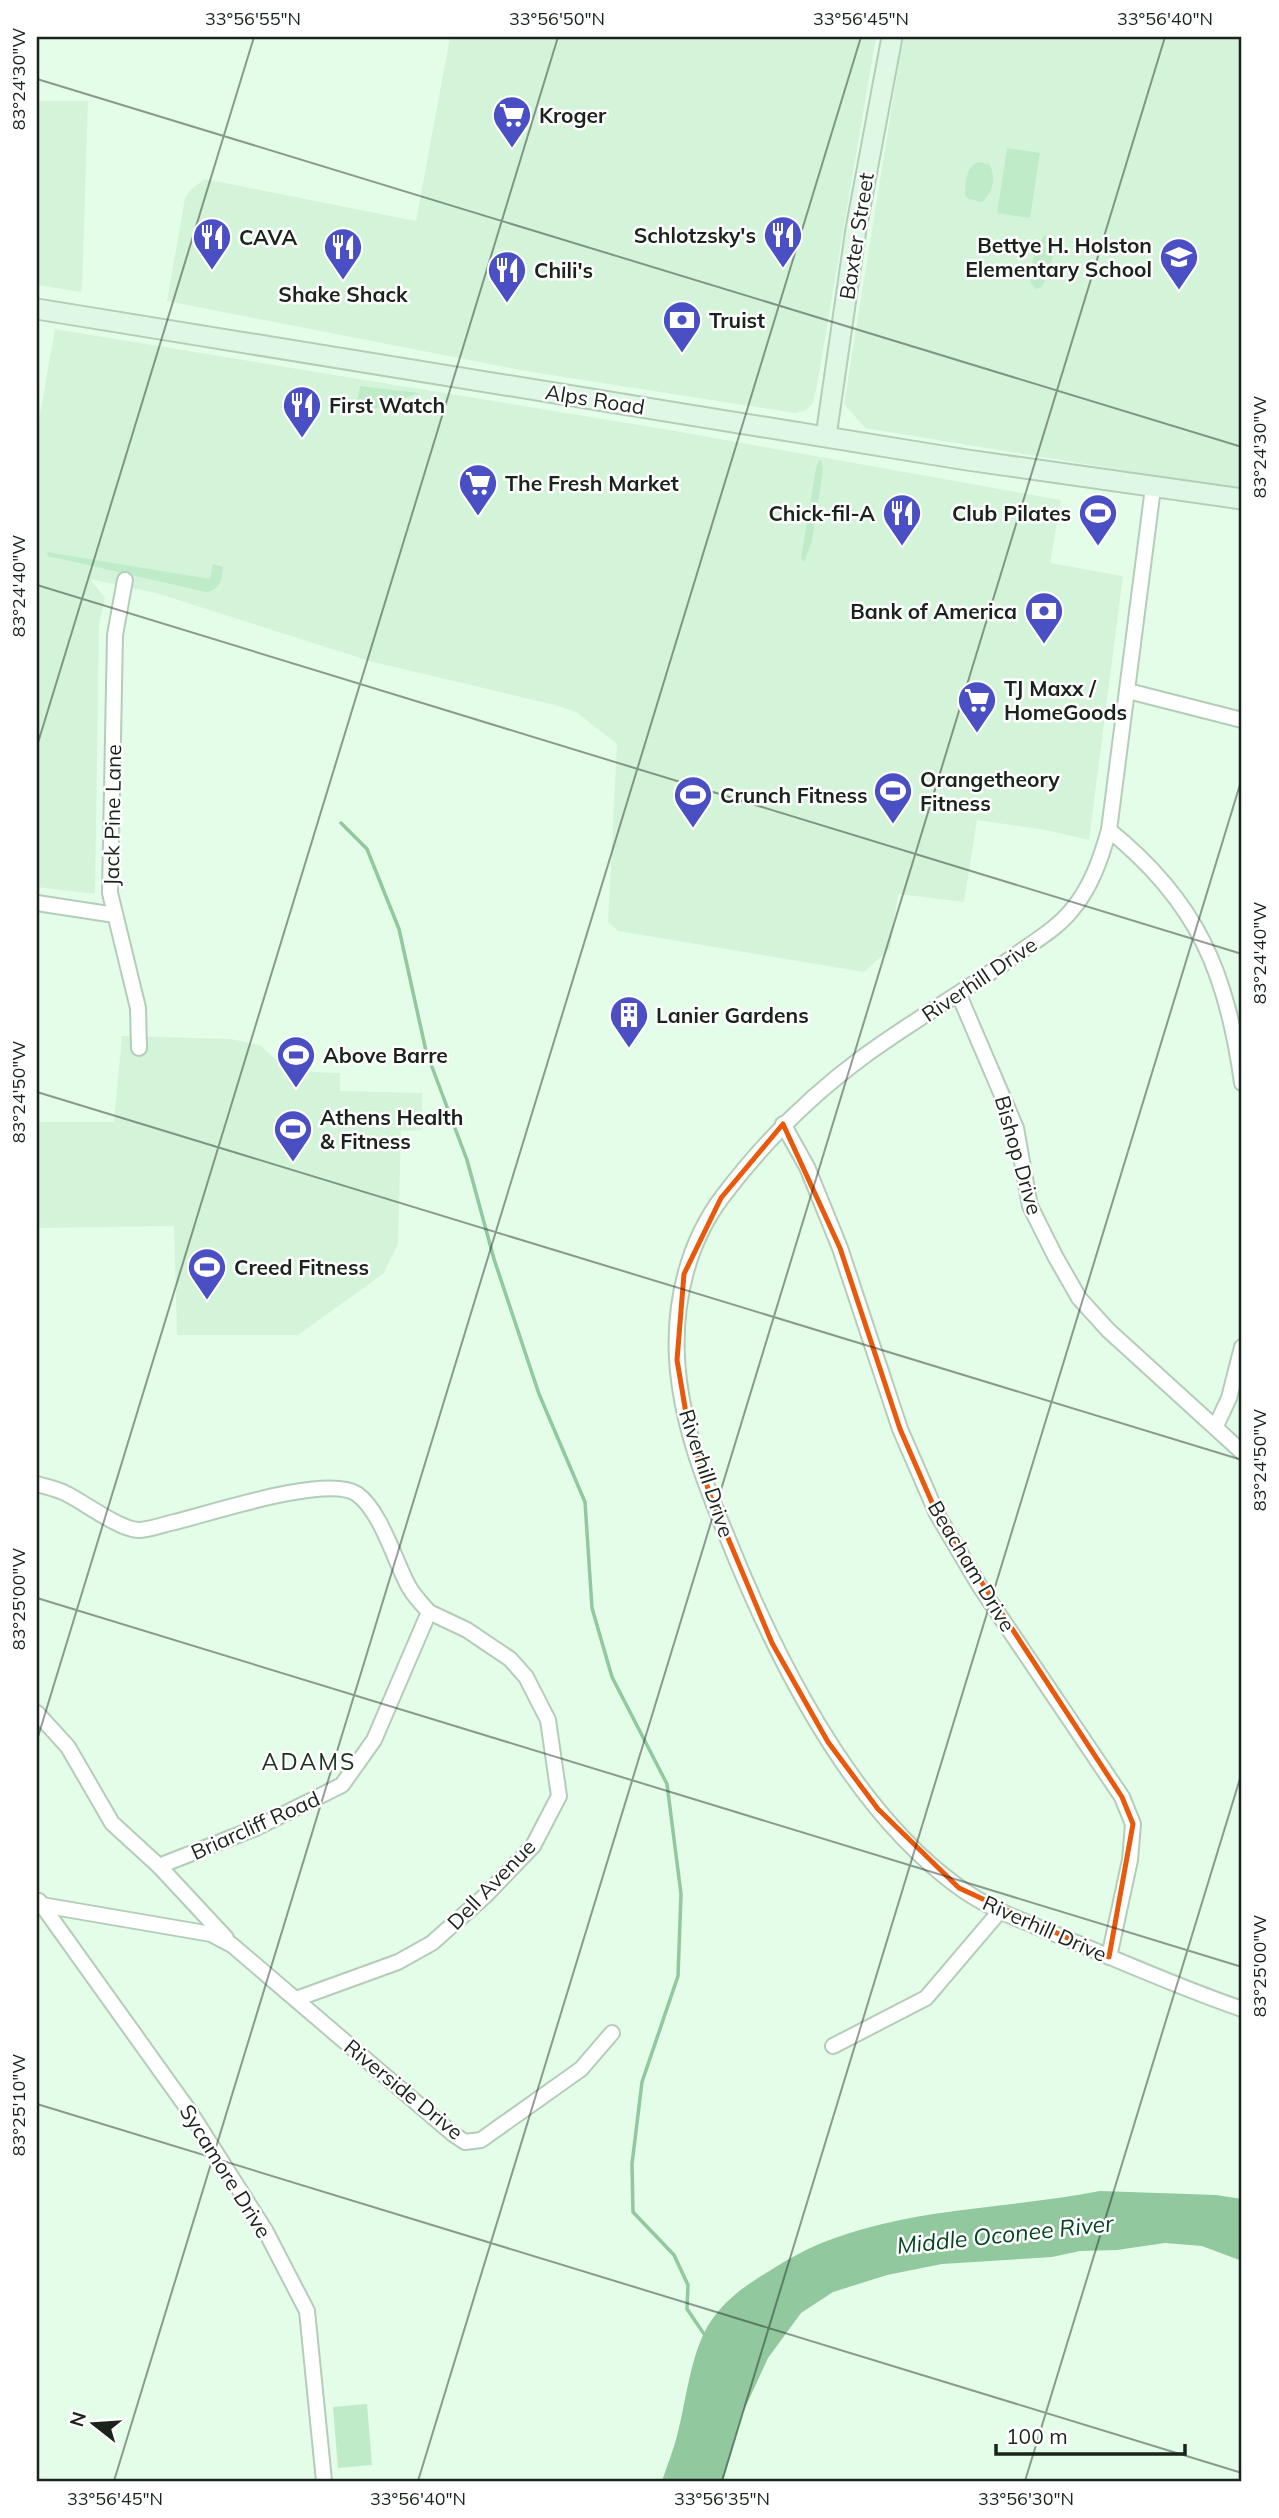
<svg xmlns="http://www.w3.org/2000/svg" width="1279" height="2518" viewBox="0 0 1279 2518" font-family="Mulish,sans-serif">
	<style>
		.built { fill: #d4f4da }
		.green { fill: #bfebc9 }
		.water { fill: #91c89e }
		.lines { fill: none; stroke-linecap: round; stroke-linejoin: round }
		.stream { stroke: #91c89e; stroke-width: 3.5 }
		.street-casing { stroke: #b3cdb9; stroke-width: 18 }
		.secondary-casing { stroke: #b3cdb9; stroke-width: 23 }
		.street { stroke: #fff; stroke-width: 14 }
		.secondary { stroke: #def8e5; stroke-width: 19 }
		.marked { fill: none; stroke: #e8590c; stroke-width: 5; stroke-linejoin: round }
		.ticks { fill: none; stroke: #1a231c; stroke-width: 2; stroke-opacity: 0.45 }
		.labels { text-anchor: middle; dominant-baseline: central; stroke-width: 5; stroke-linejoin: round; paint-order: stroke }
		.poi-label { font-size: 21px; font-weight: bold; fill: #1a231c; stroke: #fff; text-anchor: start }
		.street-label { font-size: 21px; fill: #1a231c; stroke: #fff }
		.neighbourhood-label { font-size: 23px; letter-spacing: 2px; fill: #1c3121; stroke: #fff }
		.water-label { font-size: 23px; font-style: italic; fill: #044620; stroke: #fff }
		.neatline { fill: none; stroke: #1a231c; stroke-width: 2.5 }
		.ticks-label { font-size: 18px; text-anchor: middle; fill: #1a231c }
	</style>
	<rect width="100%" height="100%" fill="#e3fde9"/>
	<g class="built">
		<path d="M450,37H876L818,380L813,403L806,410L795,413L525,371L167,301L185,198L191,189L205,179L416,221Z"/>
		<path d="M903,37H1242V490L865,428L844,404Z"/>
		<path d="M37,101H88L82,292L37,285Z"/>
		<path d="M55,329L664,429L1061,500L1050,563L1123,576L1089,840L1046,830L977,820L964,902L898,894L890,949L864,972L618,931L608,922L617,744L576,712L555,705L373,662L156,593L90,579L105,598L99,624L95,894L37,887V431Z"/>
		<path d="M122,1036L231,1039L260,1045L288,1071L340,1073V1091L422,1093V1130L401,1131L398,1244L383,1274L298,1335H177L174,1226L37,1228V1122H114Z"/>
	</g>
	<g class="green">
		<path d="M1007,148L1040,153L1030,218L997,213Z"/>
		<path d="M978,162L989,164C997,177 993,193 982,202L969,199L965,196C966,183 965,167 978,162Z"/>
		<path d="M1044,236H1052C1058,249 1048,274 1042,287L1036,289L1030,282C1032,266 1032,249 1044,236Z"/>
		<path d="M360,386L419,393L369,411L359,409L357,403Z"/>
		<path d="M819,460L822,461L823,470L812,541L804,562L801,558L816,468Z"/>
		<path d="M47,552L210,579L213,564L223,567C222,579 220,591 206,592L48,556Z"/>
		<path d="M367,2404L372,2465L338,2468L333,2407Z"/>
	</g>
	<path class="water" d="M1100,2191L1216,2195L1242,2199V2261L1202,2246L1165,2243L1117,2250L1080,2251L1052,2257L942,2264L887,2275L833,2292L801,2313L768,2358L744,2410L723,2481H662C667,2466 673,2451 677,2436C686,2402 689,2365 704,2333C716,2310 733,2294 755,2280C777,2266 799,2252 824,2242C913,2207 1008,2209 1100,2191Z"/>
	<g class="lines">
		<path class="stream" d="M341,823L367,849L399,929L426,1051L467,1160L494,1259L539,1394L585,1502L592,1608L612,1677L667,1784L681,1894L678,1976L642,2082L632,2164L633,2212L674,2255L688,2285L687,2309L704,2334L708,2336"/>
		<g class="street-casing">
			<g id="street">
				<path d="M1153,488L1109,830C1101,858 1091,888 1071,911C1057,928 1038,939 1020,952C969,989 913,1020 863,1057C810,1096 763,1143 723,1196C688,1242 674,1301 677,1358C680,1420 704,1482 728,1539C776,1659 850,1807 956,1885C989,1910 1029,1923 1067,1939C1125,1963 1183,1989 1242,2009"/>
				<path d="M125,580L115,635L110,893L138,1008L139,1048"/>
				<path d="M1128,691L1242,720"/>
				<path d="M1109,830C1198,902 1227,973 1242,1083"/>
				<path d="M37,903L115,915"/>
				<path d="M959,995L1016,1128L1030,1206L1055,1256L1079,1298L1108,1330L1242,1452"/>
				<path d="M783,1124L807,1167L840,1248L900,1429L937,1514L979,1585L1122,1797L1133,1824L1130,1860L1109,1957"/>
				<path d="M1216,1426L1229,1398L1242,1347"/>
				<path d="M37,1484C47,1487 58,1489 67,1494C85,1503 119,1529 138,1530C150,1530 164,1524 175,1522C211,1513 328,1474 357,1494C381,1511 395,1562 409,1587C414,1596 422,1604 429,1612L374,1740L342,1785L256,1828L159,1866"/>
				<path d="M37,1713L68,1747L112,1823L159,1866L226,1938"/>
				<path d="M39,1901L190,2112L265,2230L307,2311L324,2481"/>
				<path d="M42,1905L211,1934L232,1945L453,2134L465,2142L481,2140L581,2069L612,2033"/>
				<path d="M296,1999L398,1962L432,1943L486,1895L533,1846L559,1796L548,1720L526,1677L510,1659L467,1630L429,1612"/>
				<path d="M833,2046L926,1998L1000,1911"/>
			</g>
		</g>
		<g class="secondary-casing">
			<g id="secondary">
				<path d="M37,309L967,460L1242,499"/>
				<path d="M826,436L856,229L892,37"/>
			</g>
		</g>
		<use href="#street" class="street"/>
		<use href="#secondary" class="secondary"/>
	</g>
	<path class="marked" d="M783,1124L840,1248L900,1429L937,1514L1122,1797L1133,1824L1109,1957L959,1888L878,1809L828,1742L772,1643L710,1495L688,1425L677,1360L684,1274L721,1198Z"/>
	<path class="ticks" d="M37,79L1242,447M37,585L1242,954M37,746L254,37M37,1092L1242,1460M37,1598L1242,1967M37,1740L558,37M37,2104L1242,2473M114,2481L861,37M418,2481L1165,37M722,2481L1242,778M1025,2481L1242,1772"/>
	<defs>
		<g id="supermarket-pin" transform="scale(2.0125)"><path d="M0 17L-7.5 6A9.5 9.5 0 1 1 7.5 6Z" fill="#4a4fc4" stroke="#fff"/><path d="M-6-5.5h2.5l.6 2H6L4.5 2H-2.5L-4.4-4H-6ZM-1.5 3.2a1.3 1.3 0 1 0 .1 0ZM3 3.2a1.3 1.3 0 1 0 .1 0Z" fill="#fff"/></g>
		<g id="restaurant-pin" transform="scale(2.0125)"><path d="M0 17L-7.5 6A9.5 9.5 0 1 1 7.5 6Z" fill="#4a4fc4" stroke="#fff"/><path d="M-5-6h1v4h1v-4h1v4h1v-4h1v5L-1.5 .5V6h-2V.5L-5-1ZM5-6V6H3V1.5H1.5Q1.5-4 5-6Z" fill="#fff"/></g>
		<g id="school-pin" transform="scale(2.0125)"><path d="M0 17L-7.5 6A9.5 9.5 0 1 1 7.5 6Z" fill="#4a4fc4" stroke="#fff"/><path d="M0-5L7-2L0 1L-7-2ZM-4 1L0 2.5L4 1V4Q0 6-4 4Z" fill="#fff"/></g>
		<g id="bank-pin" transform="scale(2.0125)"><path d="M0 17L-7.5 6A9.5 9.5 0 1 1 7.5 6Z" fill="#4a4fc4" stroke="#fff"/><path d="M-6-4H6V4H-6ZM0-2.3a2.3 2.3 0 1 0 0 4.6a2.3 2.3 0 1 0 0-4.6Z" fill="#fff"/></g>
		<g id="stadium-pin" transform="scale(2.0125)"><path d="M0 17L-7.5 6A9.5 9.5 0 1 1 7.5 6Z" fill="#4a4fc4" stroke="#fff"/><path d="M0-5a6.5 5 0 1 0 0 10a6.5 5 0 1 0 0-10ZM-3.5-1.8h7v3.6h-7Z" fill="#fff"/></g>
		<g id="building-pin" transform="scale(2.0125)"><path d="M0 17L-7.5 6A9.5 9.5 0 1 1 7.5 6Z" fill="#4a4fc4" stroke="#fff"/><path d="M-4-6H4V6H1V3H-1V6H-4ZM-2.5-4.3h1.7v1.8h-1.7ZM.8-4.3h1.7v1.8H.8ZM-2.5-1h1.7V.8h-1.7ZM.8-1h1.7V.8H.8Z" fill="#fff"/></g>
	</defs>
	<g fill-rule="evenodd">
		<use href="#supermarket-pin" x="512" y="115"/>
		<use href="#restaurant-pin" x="783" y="235"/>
		<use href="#restaurant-pin" x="212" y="237"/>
		<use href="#restaurant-pin" x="343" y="247"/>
		<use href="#school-pin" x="1179" y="257"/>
		<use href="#restaurant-pin" x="507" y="270"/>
		<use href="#bank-pin" x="682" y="320"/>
		<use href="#restaurant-pin" x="302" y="405"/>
		<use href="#supermarket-pin" x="478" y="483"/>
		<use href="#restaurant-pin" x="902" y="513"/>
		<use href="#stadium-pin" x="1098" y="513"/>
		<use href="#bank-pin" x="1044" y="611"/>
		<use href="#supermarket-pin" x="977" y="700"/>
		<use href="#stadium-pin" x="893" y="791"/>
		<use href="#stadium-pin" x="693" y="795"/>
		<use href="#building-pin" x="629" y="1015"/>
		<use href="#stadium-pin" x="296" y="1055"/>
		<use href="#stadium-pin" x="293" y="1129"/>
		<use href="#stadium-pin" x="207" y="1267"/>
	</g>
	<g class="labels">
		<g class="poi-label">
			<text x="539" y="115">Kroger</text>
			<text x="756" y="235" text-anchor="end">Schlotzsky's</text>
			<text x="239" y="237">CAVA</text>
			<text x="1152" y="245" text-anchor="end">Bettye H. Holston<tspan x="1152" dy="24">Elementary School</tspan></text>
			<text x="534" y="270">Chili's</text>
			<text x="343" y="294" text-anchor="middle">Shake Shack</text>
			<text x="709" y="320">Truist</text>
			<text x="329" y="405">First Watch</text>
			<text x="505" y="483">The Fresh Market</text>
			<text x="875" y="513" text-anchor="end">Chick-fil-A</text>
			<text x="1071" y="513" text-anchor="end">Club Pilates</text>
			<text x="1017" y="611" text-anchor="end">Bank of America</text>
			<text x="1004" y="688">TJ Maxx /<tspan x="1004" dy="24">HomeGoods</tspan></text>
			<text x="920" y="779">Orangetheory<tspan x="920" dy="24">Fitness</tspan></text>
			<text x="720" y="795">Crunch Fitness</text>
			<text x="656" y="1015">Lanier Gardens</text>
			<text x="323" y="1055">Above Barre</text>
			<text x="320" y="1117">Athens Health<tspan x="320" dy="24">&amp; Fitness</tspan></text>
			<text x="234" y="1267">Creed Fitness</text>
		</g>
		<g class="street-label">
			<text transform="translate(856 236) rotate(-81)">Baxter Street</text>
			<text transform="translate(595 399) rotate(9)">Alps Road</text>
			<text transform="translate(112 815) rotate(-89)">Jack Pine Lane</text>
			<text transform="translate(979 979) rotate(-34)">Riverhill Drive</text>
			<text transform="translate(1019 1155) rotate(74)">Bishop Drive</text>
			<text transform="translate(707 1473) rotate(72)">Riverhill Drive</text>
			<text transform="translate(972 1566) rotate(59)">Beacham Drive</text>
			<text transform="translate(255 1825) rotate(-24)">Briarcliff Road</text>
			<text transform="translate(491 1884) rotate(-46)">Dell Avenue</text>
			<text transform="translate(1045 1928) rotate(24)">Riverhill Drive</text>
			<text transform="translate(404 2089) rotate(39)">Riverside Drive</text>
			<text transform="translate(226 2171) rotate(58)">Sycamore Drive</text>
		</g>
		<g class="neighbourhood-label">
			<text x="309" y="1761">ADAMS</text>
		</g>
		<g class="water-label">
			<text transform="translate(1005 2234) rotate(-6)">Middle Oconee River</text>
		</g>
	</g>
	<rect width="1279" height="2518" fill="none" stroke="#ffffff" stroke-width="77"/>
	<g transform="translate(94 2424) rotate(287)" stroke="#ffffff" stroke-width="5" paint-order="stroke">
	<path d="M0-5L12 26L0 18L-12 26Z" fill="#1a231c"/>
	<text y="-10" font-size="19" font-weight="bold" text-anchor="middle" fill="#1a231c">N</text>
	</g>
	<path d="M996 2444v10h189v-10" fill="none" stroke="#1a231c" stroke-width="3.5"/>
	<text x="1006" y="2444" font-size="21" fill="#1a231c" stroke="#ffffff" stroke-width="5" paint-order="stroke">100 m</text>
	<rect x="38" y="38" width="1202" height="2442" class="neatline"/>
	<g class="ticks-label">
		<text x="253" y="25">33°56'55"N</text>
		<text x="557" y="25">33°56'50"N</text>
		<text x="861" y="25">33°56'45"N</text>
		<text x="1165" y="25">33°56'40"N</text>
		<text transform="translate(19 79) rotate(-90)" y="6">83°24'30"W</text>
		<text transform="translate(1260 447) rotate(-90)" y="6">83°24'30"W</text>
		<text transform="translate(19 586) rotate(-90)" y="6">83°24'40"W</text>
		<text transform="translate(1260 953) rotate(-90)" y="6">83°24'40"W</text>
		<text transform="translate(19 1092) rotate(-90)" y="6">83°24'50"W</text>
		<text transform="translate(1260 1460) rotate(-90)" y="6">83°24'50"W</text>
		<text transform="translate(19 1599) rotate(-90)" y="6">83°25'00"W</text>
		<text transform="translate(1260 1966) rotate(-90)" y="6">83°25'00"W</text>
		<text transform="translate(19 2105) rotate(-90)" y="6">83°25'10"W</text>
		<text x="115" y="2505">33°56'45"N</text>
		<text x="418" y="2505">33°56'40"N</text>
		<text x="722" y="2505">33°56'35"N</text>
		<text x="1026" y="2505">33°56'30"N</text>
	</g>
</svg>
